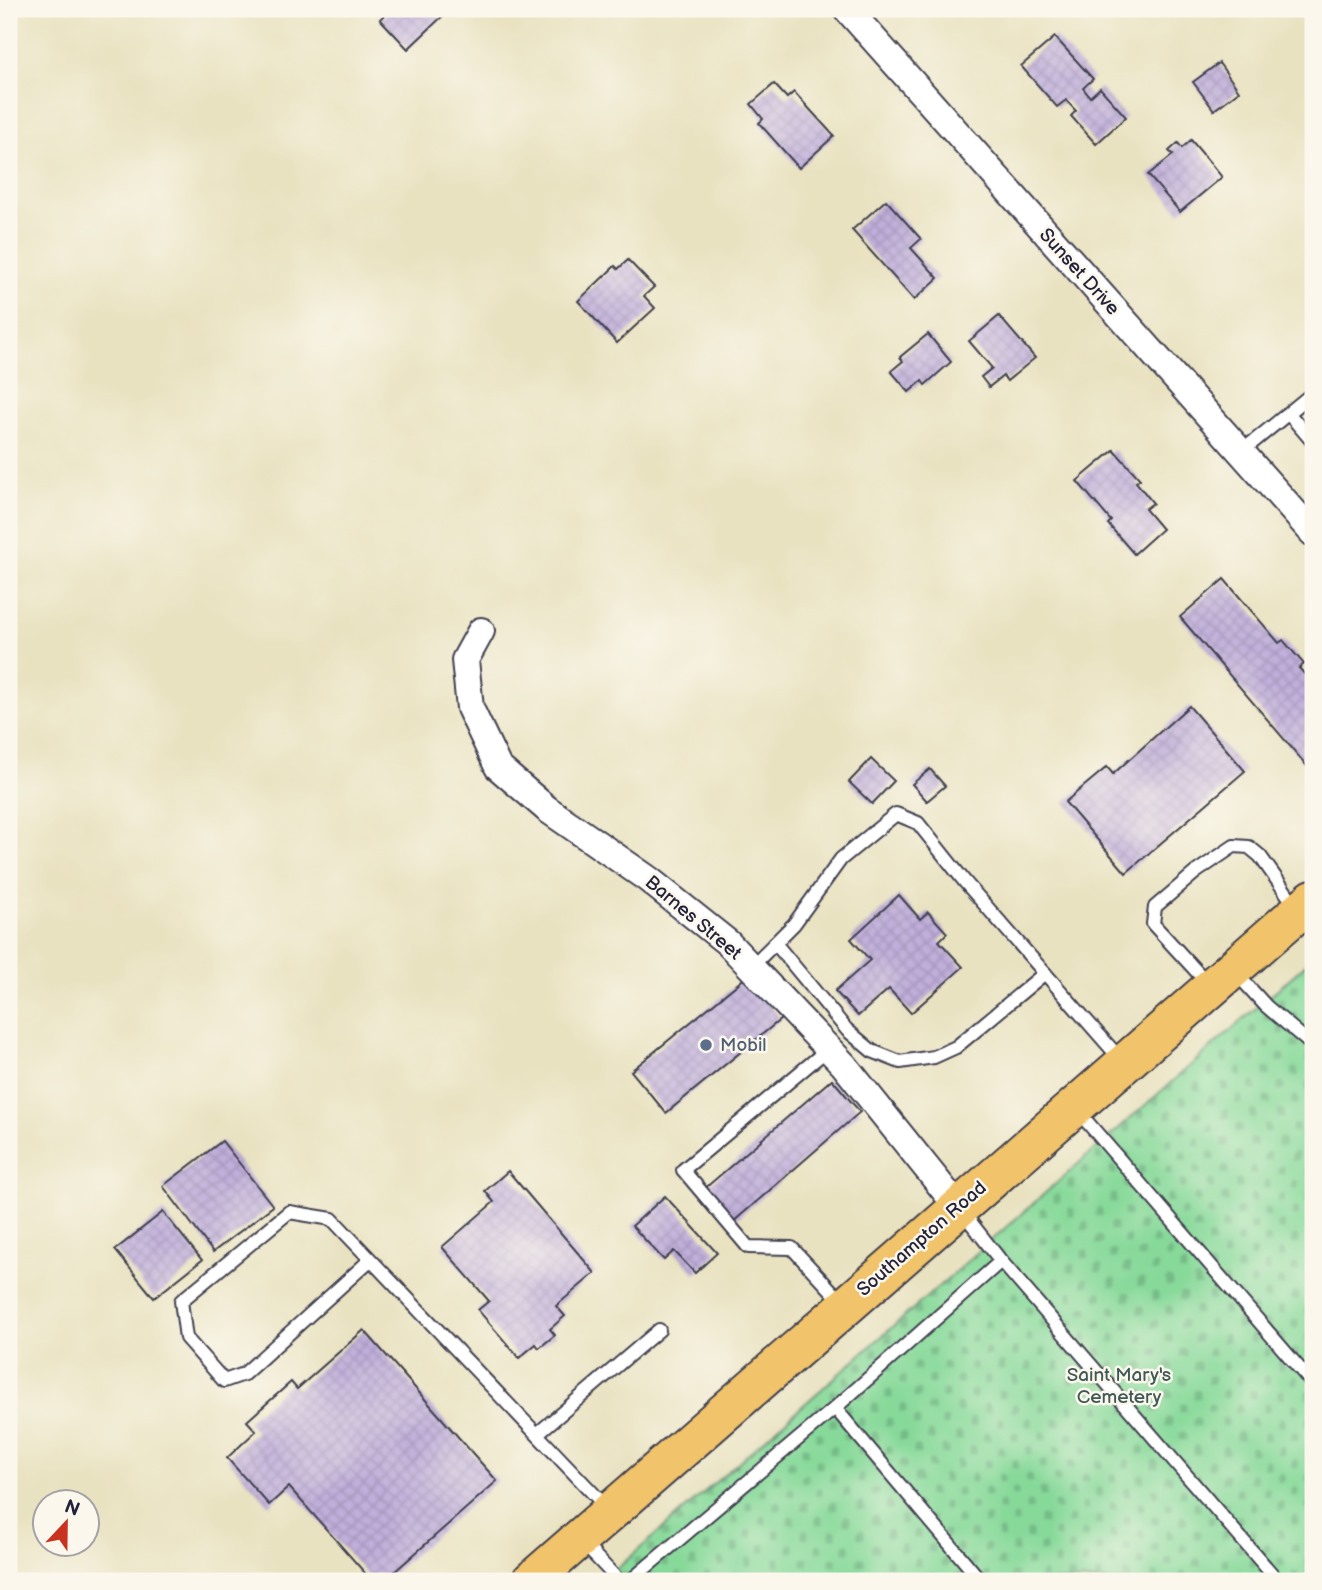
<svg xmlns="http://www.w3.org/2000/svg" width="1322" height="1590" viewBox="0 0 1322 1590" font-family="'Balsamiq Sans',sans-serif">
	<style>
		.cemetery { fill: url(#cemetery-stones); stroke: #547e6a; stroke-width: 2 }
		.building { fill: url(#building-cross-hatch) }
		.lines { fill: none; stroke-linecap: round; stroke-linejoin: round }
		.lane-casing { stroke: #403f4f; stroke-width: 16 }
		.street-casing { stroke: #403f4f; stroke-width: 30 }
		.primary-casing { stroke: #403f4f; stroke-width: 42 }
		.lane { stroke: #fff; stroke-width: 12 }
		.street { stroke: #fff; stroke-width: 26 }
		.primary { stroke: #f1c36a; stroke-width: 38 }
		.service-dot { fill: #5c6f8a; stroke: #fbf7ec; stroke-width: 2.5 }
		.labels { text-anchor: middle; dominant-baseline: central; stroke-width: 5; stroke-linejoin: round; paint-order: stroke }
		.street-label { font-size: 19px; fill: #22223b; stroke: #fbf7ec }
		.service-label { font-size: 19px; fill: #4e5e75; stroke: #fbf7ec; text-anchor: start }
		.park-label { font-size: 19px; fill: #405958; stroke: #fbf7ec }
	</style>
	<defs>
		<pattern id="cemetery-stones" width="16" height="16" patternUnits="userSpaceOnUse" patternTransform="scale(1.75)"><rect width="16" height="16" fill="#87d99a"/><path d="M2 7V4a2 2 0 0 1 4 0v3zM10 15v-3a2 2 0 0 1 4 0v3z" fill="#74ba86"/></pattern>
		<pattern id="building-cross-hatch" width="8" height="8" patternUnits="userSpaceOnUse" patternTransform="scale(1.75)"><rect width="8" height="8" fill="#c0afda"/><path d="M0 0l8 8M0 8l8-8" fill="none" stroke="#a596bc"/></pattern>
	</defs>
	<rect width="100%" height="100%" fill="#fbf7ec"/>
	<filter id="ink" filterUnits="userSpaceOnUse"><feTurbulence type="fractalNoise" baseFrequency=".0143" numOctaves="2"/><feDisplacementMap in="SourceGraphic" scale="14" xChannelSelector="R" yChannelSelector="G"/><feConvolveMatrix kernelMatrix="1 2 1 2 8 2 1 2 1" color-interpolation-filters="sRGB"/></filter>
	<filter id="wash" filterUnits="userSpaceOnUse"><feTurbulence type="fractalNoise" baseFrequency=".00686" numOctaves="4" result="noise"/><feDisplacementMap in="SourceGraphic" scale="28" xChannelSelector="R" yChannelSelector="G"/><feGaussianBlur stdDeviation="1.57" result="paint"/><feColorMatrix in="noise" values="0 0 0 0 0 0 0 0 0 0 0 0 0 0 0 0 0 1.4 0 .05"/><feComposite in="paint" operator="in"/></filter>
	<g filter="url(#wash)">
		<rect width="100%" height="100%" fill="#e9e2c1"/>
		<path class="cemetery" d="M1313,958V1581H603Z"/>
		<g id="blocks">
			<g class="building">
				<path d="M391,9H450L408,49L380,19Z"/>
				<path d="M1055,37L1093,79L1083,88L1090,97L1100,88L1126,117L1096,144L1071,116L1076,111L1066,100L1057,107L1021,66Z"/>
				<path d="M1219,63L1239,91L1214,110L1193,82Z"/>
				<path d="M774,84L787,98L794,92L834,136L799,168L759,123L763,119L751,104Z"/>
				<path d="M1191,140L1222,177L1180,212L1148,175L1173,155L1169,151L1178,143L1182,148Z"/>
				<path d="M886,200L921,239L911,248L938,278L914,300L852,230Z"/>
				<path d="M628,260L654,287L644,296L655,308L617,343L578,301L615,266L618,269Z"/>
				<path d="M999,316L1035,358L1007,381L1003,376L989,387L981,377L992,368L969,341Z"/>
				<path d="M928,334L951,362L925,385L922,381L909,392L891,371L903,361L900,357Z"/>
				<path d="M1114,450L1140,479L1136,482L1153,503L1145,509L1162,529L1134,554L1108,524L1111,521L1077,481Z"/>
				<path d="M1224,579L1279,643L1283,640L1304,664L1299,668L1308,678L1313,673V773L1180,617Z"/>
				<path d="M1189,706L1245,771L1126,873L1065,802L1107,767L1113,774Z"/>
				<path d="M871,759L894,781L872,804L849,782Z"/>
				<path d="M930,769L945,786L927,801L912,784Z"/>
				<path d="M899,895L920,919L928,912L947,933L939,941L963,967L911,1013L889,989L858,1016L835,991L870,960L851,939Z"/>
				<path d="M746,977L781,1019L666,1113L631,1071Z"/>
				<path d="M832,1079L860,1112L733,1222L704,1189Z"/>
				<path d="M222,1141L273,1206L213,1252L163,1186Z"/>
				<path d="M508,1171L595,1273L556,1306L565,1316L550,1329L555,1335L539,1348L536,1344L519,1358L478,1310L489,1301L442,1247L494,1202L485,1191Z"/>
				<path d="M665,1196L717,1253L695,1273L674,1251L664,1260L632,1226Z"/>
				<path d="M163,1212L202,1260L154,1298L115,1250Z"/>
				<path d="M364,1330L497,1481L384,1581H372L289,1487L269,1505L227,1458L256,1431L247,1421L291,1382L297,1389Z"/>
			</g>
		</g>
	</g>
	<g filter="url(#ink)">
		<use href="#blocks" fill-opacity="0" stroke="#403f4f" stroke-width="2"/>
		<g class="lines">
			<g class="lane-casing">
				<g id="lane">
					<path d="M1289,414L1313,442"/>
					<path d="M1241,452L1313,393"/>
					<path d="M775,943L847,1030L872,1051L900,1062L934,1057L956,1047L1045,973"/>
					<path d="M751,967L794,924L841,859L896,814L918,823L965,882L1122,1061"/>
					<path d="M1235,972L1266,1006L1313,1046"/>
					<path d="M1210,986L1153,924L1155,907L1196,872L1234,846L1249,847L1260,856L1297,908"/>
					<path d="M828,1049L683,1170L748,1247L792,1248L843,1303"/>
					<path d="M1076,1109L1313,1384"/>
					<path d="M961,1210L1001,1261L1278,1581"/>
					<path d="M370,1260L244,1374L224,1381L186,1338L181,1301L289,1212L332,1219L608,1509"/>
					<path d="M835,1408L981,1581"/>
					<path d="M537,1434L659,1330"/>
					<path d="M581,1541L619,1581"/>
					<path d="M630,1581L835,1408L1001,1261"/>
				</g>
			</g>
			<g class="street-casing">
				<g id="street">
					<path d="M847,9L1313,533"/>
					<path d="M481,631L465,660L470,708L498,767L547,809L648,879L728,943L844,1065L958,1207"/>
				</g>
			</g>
			<g class="primary-casing">
				<path id="primary" d="M531,1581L1313,899"/>
			</g>
			<use href="#lane" class="lane"/>
			<use href="#street" class="street"/>
			<use href="#primary" class="primary"/>
		</g>
	</g>
	<circle class="service-dot" cx="706" cy="1045" r="7"/>
	<g class="labels">
		<g class="street-label">
			<text transform="translate(1079 272) rotate(48)">Sunset Drive</text>
			<text transform="translate(693 918) rotate(40)">Barnes Street</text>
			<text transform="translate(922 1239) rotate(-41)">Southampton Road</text>
		</g>
		<g class="service-label">
			<text x="720" y="1045">Mobil</text>
		</g>
		<g class="park-label">
			<text x="1119" y="1375">Saint Mary's<tspan x="1119" dy="22">Cemetery</tspan></text>
		</g>
	</g>
	<rect width="1322" height="1590" fill="none" stroke="#fbf7ec" stroke-width="35"/>
	<g transform="translate(66 1523) rotate(22)"><circle r="33" fill="#fbf7ec" stroke="#a4a2a5" stroke-width="2"/>
	<path d="M0-5L12 26L0 18L-12 26Z" fill="#c8321e"/>
	<text y="-10" font-size="19" font-weight="bold" text-anchor="middle" fill="#22223b">N</text>
	</g>
</svg>
